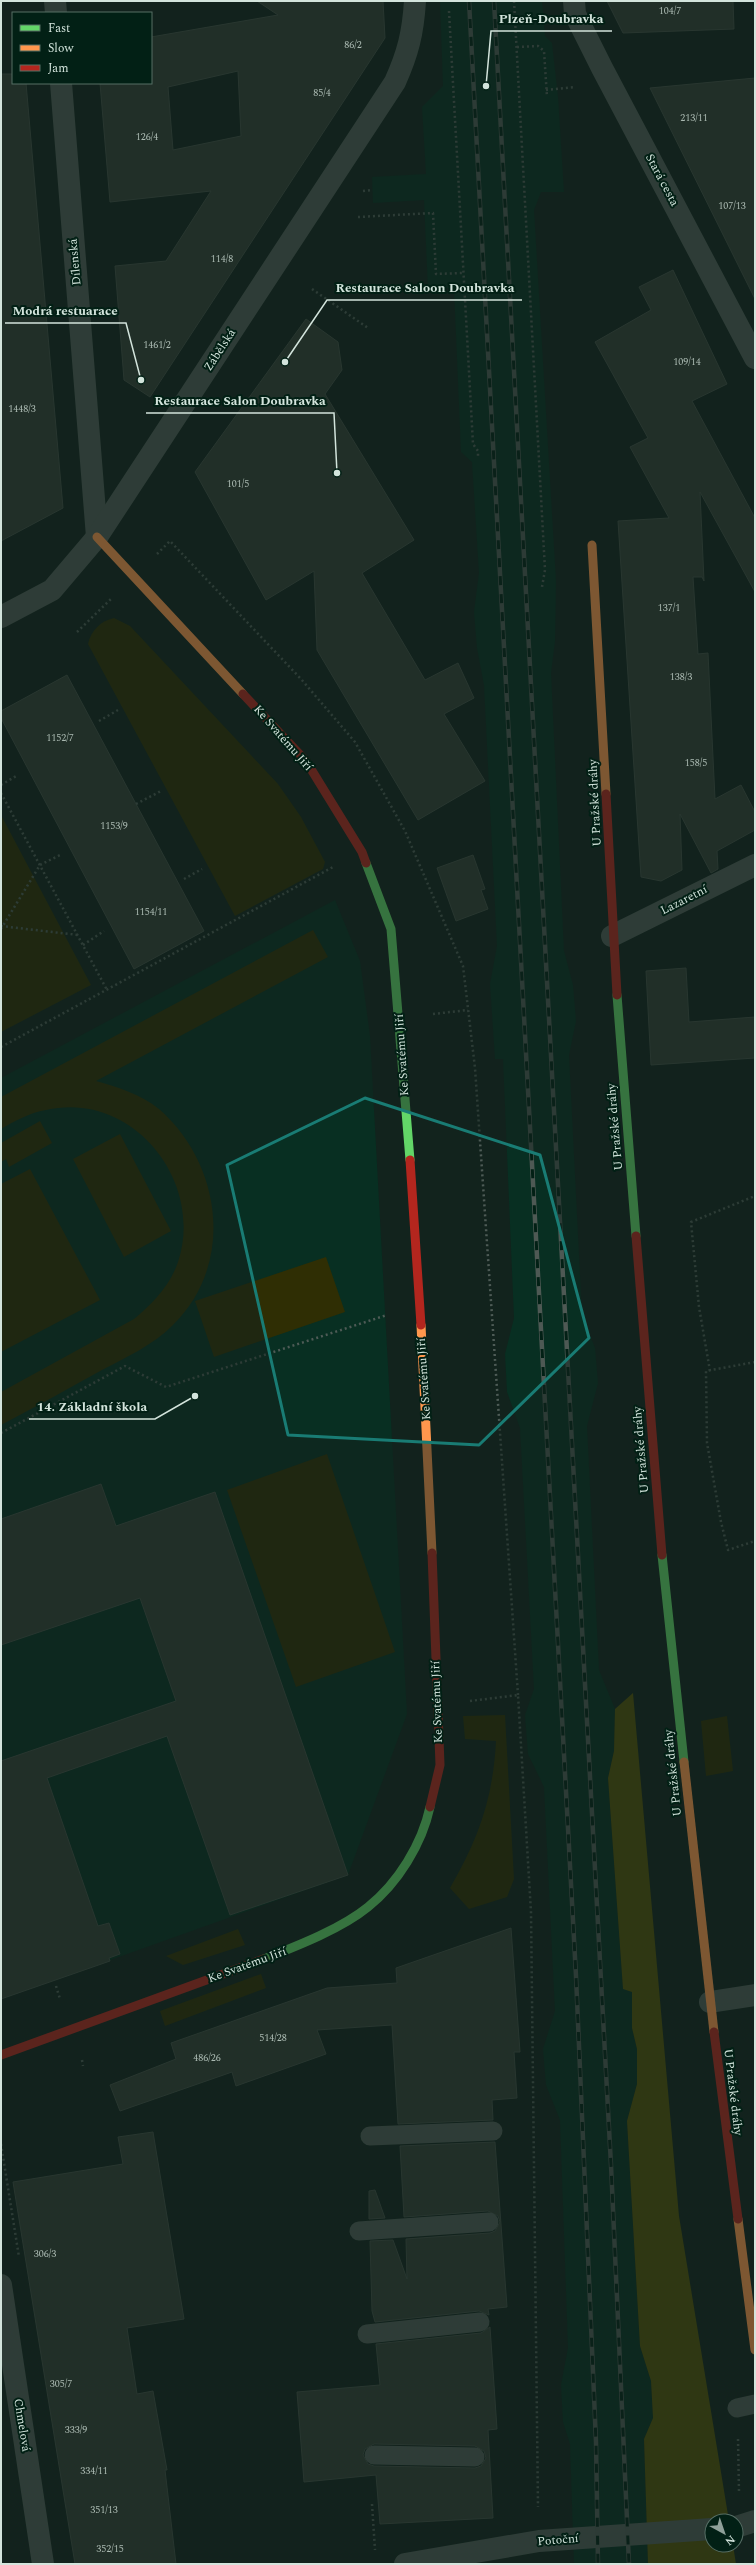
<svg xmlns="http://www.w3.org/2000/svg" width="756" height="2565" viewBox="0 0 756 2565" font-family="Spectral,serif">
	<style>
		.built { fill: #082f22 }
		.green { fill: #2f2e04 }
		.forest { fill: #535007 }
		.building { fill: #333e36; stroke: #434e46; fill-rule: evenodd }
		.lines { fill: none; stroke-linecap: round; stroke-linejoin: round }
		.path { stroke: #4e5b56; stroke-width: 2.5; stroke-dasharray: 2 3; stroke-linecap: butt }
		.lane { stroke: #505c57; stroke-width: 19 }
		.street { stroke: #505c57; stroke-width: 22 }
		.fast { stroke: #63d668; stroke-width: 9 }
		.slow { stroke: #ff974d; stroke-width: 9 }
		.jam { stroke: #b3261e; stroke-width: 9 }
		.rail-casing { stroke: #4e5954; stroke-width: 4.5 }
		.rail { stroke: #022015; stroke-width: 3; stroke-dasharray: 9; stroke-linecap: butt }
		.marked { fill: none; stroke: #197c74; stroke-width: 3; stroke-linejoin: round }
		.labels { text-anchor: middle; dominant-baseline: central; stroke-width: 4; stroke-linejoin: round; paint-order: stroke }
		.number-label { font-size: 10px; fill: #abbab2 }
		.street-label { font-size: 12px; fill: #d3e4dc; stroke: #022015 }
		.leader { fill: none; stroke: #d3e4dc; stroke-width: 1.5 }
		.callout-dot { fill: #d3e4dc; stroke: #022015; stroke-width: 1.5 }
		.callout-label { font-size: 13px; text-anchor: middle; font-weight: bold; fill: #d3e4dc; stroke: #022015; stroke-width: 4; stroke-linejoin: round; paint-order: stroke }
	</style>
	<rect width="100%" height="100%" fill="#12231d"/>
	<g class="built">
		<path d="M440,1H542L545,36L552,43L558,97L564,192H541L534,210L556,581L555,641L551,673L564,951L573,985L576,1021L569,1055L582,1315L595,1348L598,1383L587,1426L599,1670L615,1709L614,1751L608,1778L623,1988L632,1992V2028L637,2049V2084L627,2121L640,2346L651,2381L653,2418L644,2439L648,2564H574L570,2444L563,2422L561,2385L568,2348L560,2120L546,2085L543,2049L555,2011L544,1787L528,1754L525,1715L534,1689L520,1428L507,1392L505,1354L514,1318L503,1059H495L490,984L497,946L484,685L477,648L474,612L479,573L472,462L461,452L454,288L428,289L424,200L373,203L372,177L426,174L422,107L443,86Z"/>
		<path d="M335,900L360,961L370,1036L407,1714L348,1875L1,1999V1078Z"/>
	</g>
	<g class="green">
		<path d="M114,618L130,626L278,784L301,817L325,862L323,869L235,916L88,644C91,630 101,621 114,618Z"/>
		<path d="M1,815L91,985L1,1032Z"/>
		<path d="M313,930L328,957L96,1081C117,1087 141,1094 159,1109C221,1163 236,1263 173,1325C153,1345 127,1357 102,1370C68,1389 35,1407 1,1425V1392L134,1319C152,1304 170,1286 178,1262C205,1181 132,1090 46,1110C29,1113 15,1121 1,1129V1097Z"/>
		<path d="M40,1121L52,1143L9,1167L6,1159L1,1162V1143Z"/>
		<path d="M120,1134L171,1231L124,1257L73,1159Z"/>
		<path d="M30,1169L100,1300L1,1352V1184Z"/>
		<path d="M326,1257L345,1312L214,1357L195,1301Z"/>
		<path d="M327,1454L395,1652L296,1687L227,1490Z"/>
		<path d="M505,1715L514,1879L507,1897L469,1909L450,1888C479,1838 493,1798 496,1741L465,1739L463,1716Z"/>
		<path d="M727,1716L733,1771L706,1776L701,1721Z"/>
		<path d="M238,1929L245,1945L183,1965L166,1956Z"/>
		<path d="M261,1974L266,1988L165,2026L160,2011Z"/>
	</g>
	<path class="forest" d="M633,1693L679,2216L729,2521H712V2545H733L736,2564H648L644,2439L653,2418L651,2381L640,2346L627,2121L637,2084V2049L632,2028V1992L623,1989L608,1778L614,1751L615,1709Z"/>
	<g class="building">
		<path d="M257,1H383L385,38L150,397L124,380L115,266L166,261L211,191L110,202L100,83H151V37L278,15ZM238,71L241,136L173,150L168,87Z"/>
		<path d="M607,1H733L734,29L623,33Z"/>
		<path d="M1,74H13V83H26L63,508L1,541Z"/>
		<path d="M755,78V299L650,88Z"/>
		<path d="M673,270L727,384L692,401L755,518V592L700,492L704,581L702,577H693L698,654L708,653L715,799L741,785L755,812V830L717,851L718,869L711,873L680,814L682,870L661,881L641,877L618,521L669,518L630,447L648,438L595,342L651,310L639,287Z"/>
		<path d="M306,319L338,342L342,370L325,394L414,540L362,573L425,680L458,663L474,698L444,714L485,781L418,820L317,650L314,571L266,600L195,472Z"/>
		<path d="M67,675L204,931L134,969L1,718V711Z"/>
		<path d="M473,855L485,889L481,890L488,909L456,921L437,868Z"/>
		<path d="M686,968L689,1022L755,1017V1058L651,1065L646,971Z"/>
		<path d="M101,1484L116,1526L215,1492L348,1875L230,1915L167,1736L47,1778L98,1926L109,1923L120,1954L109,1958L110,1961L1,1999V1761L176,1701L140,1598L1,1645V1519Z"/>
		<path d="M511,1928L520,2052H514L517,2098L492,2100L493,2120L398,2124L392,2025L317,2030L326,2054L236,2086L232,2072L120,2111L110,2085L176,2059L171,2043L327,1988L397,1983L396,1968Z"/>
		<path d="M153,2132L184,2319L127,2328L137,2394L153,2391L167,2470H165L176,2564H75L13,2182L123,2164L118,2137Z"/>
		<path d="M495,2142L507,2307L488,2309L489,2315L479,2311L375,2322L372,2311L370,2241L393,2240L407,2279L406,2239L490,2233L495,2231L500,2222L498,2216L488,2211L404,2217L400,2146Z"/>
		<path d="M375,2190L385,2218L369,2219V2191Z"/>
		<path d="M490,2327L497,2429L488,2430L493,2518L380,2524L376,2475L304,2482L297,2392L380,2385L376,2344L481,2333ZM374,2444L475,2446L484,2451L486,2458L481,2466L475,2468L374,2466L368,2464L363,2455L365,2449Z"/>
	</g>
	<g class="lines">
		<g class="path">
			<path d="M514,1L545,570L542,587"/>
			<path d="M449,11L473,444L478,451V457"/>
			<path d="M517,47L538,46L544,51L547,97"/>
			<path d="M546,90L575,87"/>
			<path d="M363,191L372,190"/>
			<path d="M358,217L433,213L436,274L463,273"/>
			<path d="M312,289L368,328"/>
			<path d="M157,554L170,541L301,679L355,742L405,831L463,966L475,1068L518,1695"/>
			<path d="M77,632L111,599"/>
			<path d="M99,721L118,710"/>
			<path d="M1,785L18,775"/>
			<path d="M1,793L107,990"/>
			<path d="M136,804L161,791"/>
			<path d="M184,879L202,869"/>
			<path d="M1,926L78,935"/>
			<path d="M1,929L40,865L62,854"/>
			<path d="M83,945L104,931"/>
			<path d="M433,1014L468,1010"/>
			<path d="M1,1047L333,867"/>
			<path d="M755,1362L706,1371L707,1443L721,1522L728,1550L755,1541"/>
			<path d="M710,1371L699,1307L691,1222L755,1196"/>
			<path d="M1,1433L125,1366L166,1387L387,1315"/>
			<path d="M470,1701L518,1695L531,1912L538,2507"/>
			<path d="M56,1986L60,1999"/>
			<path d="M82,2060L83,2066"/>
			<path d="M1,2144L19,2257"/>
			<path d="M738,2439L739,2492"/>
			<path d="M372,2504L375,2550"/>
		</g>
		<g class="lane">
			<path d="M370,2136L493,2131"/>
			<path d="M359,2231L489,2222"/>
			<path d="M367,2334L480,2322"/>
			<path d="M737,2408L755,2404"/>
			<path d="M374,2455L475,2457"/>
		</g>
		<g class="street">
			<path d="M55,1L56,13"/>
			<path d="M574,1L575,14L602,68L755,358"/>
			<path d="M61,83L97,537"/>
			<path d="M1,617L52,590L97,537L395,82C408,53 413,33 415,1"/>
			<path d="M612,936L755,865"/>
			<path d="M710,2002L755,1995"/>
			<path d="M1,2285L43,2564"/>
			<path d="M736,2527L755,2521"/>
			<path d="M405,2564L539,2541L712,2529"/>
		</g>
		<g class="fast">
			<path d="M366,863L391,929L410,1160"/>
			<path d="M617,995L636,1236"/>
			<path d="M662,1555L684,1762"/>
			<path d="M264,1959C297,1946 341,1929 368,1907C398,1883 422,1844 430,1807"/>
		</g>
		<g class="slow">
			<path d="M97,537L243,694"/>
			<path d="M592,545L606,794"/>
			<path d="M421,1325L432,1553"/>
			<path d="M684,1762L714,2032"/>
			<path d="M738,2219L755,2350"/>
		</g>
		<g class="jam">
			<path d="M243,694L306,761L362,852L366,863"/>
			<path d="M606,794L617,995"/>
			<path d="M410,1160L421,1325"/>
			<path d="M636,1236L662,1555"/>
			<path d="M430,1807L440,1765L432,1553"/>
			<path d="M714,2032L738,2219"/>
			<path d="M1,2055L264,1959"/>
		</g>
		<g class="rail-casing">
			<g id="rail">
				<path d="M469,1L576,1976L596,2442L598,2564"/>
				<path d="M494,1L611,2165L629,2564"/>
			</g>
		</g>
		<use href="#rail" class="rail"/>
	</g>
	<path d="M0 0H756V2565H0ZM365,1098L540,1155L589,1338L479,1445L288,1435L227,1165Z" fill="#12231d" fill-opacity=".55" fill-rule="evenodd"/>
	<path class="marked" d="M365,1098L540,1155L589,1338L479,1445L288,1435L227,1165Z"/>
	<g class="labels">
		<g class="number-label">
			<text x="670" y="11">104/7</text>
			<text x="353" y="45">86/2</text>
			<text x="322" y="93">85/4</text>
			<text x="694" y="118">213/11</text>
			<text x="147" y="137">126/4</text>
			<text x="732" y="206">107/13</text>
			<text x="222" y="259">114/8</text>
			<text x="157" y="345">1461/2</text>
			<text x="687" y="362">109/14</text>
			<text x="22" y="409">1448/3</text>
			<text x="238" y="484">101/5</text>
			<text x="669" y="608">137/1</text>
			<text x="681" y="677">138/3</text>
			<text x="60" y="738">1152/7</text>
			<text x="696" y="763">158/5</text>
			<text x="114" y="826">1153/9</text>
			<text x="151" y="912">1154/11</text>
			<text x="273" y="2038">514/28</text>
			<text x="207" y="2058">486/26</text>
			<text x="45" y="2254">306/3</text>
			<text x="61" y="2384">305/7</text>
			<text x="76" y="2430">333/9</text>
			<text x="94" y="2471">334/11</text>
			<text x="104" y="2510">351/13</text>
			<text x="110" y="2549">352/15</text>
		</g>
		<g class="street-label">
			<text transform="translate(662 180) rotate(62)">Stará cesta</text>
			<text transform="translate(75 262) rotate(-95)">Dílenská</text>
			<text transform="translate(220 350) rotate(-57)">Zábělská</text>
			<text transform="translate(283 738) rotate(49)">Ke Svatému Jiří</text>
			<text transform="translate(595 803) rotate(-93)">U Pražské dráhy</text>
			<text transform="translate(684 900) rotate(-27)">Lazaretní</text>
			<text transform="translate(402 1055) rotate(-94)">Ke Svatému Jiří</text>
			<text transform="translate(615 1127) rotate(-95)">U Pražské dráhy</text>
			<text transform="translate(424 1379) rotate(-94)">Ke Svatému Jiří</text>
			<text transform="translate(641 1450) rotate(-95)">U Pražské dráhy</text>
			<text transform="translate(437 1702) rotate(-92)">Ke Svatému Jiří</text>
			<text transform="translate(673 1773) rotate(-96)">U Pražské dráhy</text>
			<text transform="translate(247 1965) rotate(-20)">Ke Svatému Jiří</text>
			<text transform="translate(733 2092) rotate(83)">U Pražské dráhy</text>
			<text transform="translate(22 2425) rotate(81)">Chmelová</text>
			<text transform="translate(558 2540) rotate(-5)">Potoční</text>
		</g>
	</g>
	<path class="leader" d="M486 86L491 31H612M285 362L327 300H522M141 380L126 323H5M337 473L334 413H146M195 1396L155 1419H29"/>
	<g class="callout-dot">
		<circle cx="486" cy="86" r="4"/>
		<circle cx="285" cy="362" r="4"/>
		<circle cx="141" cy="380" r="4"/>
		<circle cx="337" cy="473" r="4"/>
		<circle cx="195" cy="1396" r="4"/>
	</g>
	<g class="callout-label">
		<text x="551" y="23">Plzeň-Doubravka</text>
		<text x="425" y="292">Restaurace Saloon Doubravka</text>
		<text x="65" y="315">Modrá restuarace</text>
		<text x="240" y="405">Restaurace Salon Doubravka</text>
		<text x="92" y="1411">14. Základní škola</text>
	</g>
	<rect width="756" height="2565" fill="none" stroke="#d3e4dc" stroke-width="4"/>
	<rect x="12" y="12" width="140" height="72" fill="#022015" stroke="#566e65"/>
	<rect x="20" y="25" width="20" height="6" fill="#63d668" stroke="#566e65"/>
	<text x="48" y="32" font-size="12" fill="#d3e4dc">Fast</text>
	<rect x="20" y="45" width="20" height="6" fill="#ff974d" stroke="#566e65"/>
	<text x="48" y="52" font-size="12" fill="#d3e4dc">Slow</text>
	<rect x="20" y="65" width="20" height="6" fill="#b3261e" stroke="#566e65"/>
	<text x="48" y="72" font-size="12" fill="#d3e4dc">Jam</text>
	<g transform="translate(724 2533) rotate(140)"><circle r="19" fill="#022015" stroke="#566e65"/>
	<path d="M0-3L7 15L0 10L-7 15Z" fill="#8fa099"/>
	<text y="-6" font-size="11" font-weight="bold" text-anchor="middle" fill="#d3e4dc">N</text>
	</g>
</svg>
